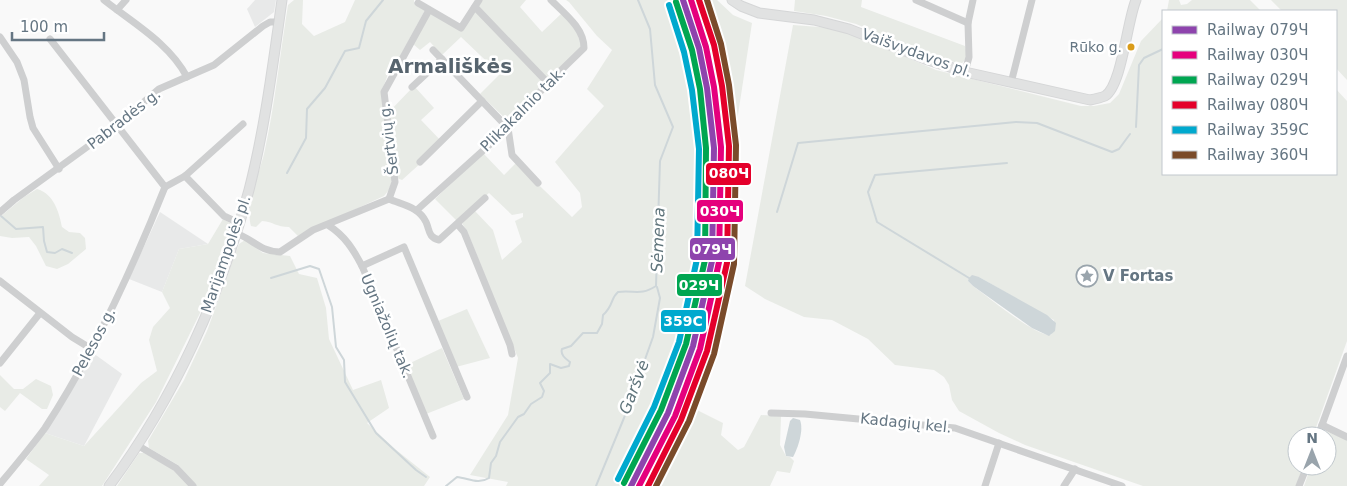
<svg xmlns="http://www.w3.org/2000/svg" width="1347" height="486" viewBox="0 0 1347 486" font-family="'DejaVu Sans',sans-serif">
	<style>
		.built { fill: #e8e9e9 }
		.green { fill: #e8ebe6; fill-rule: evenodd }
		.water { fill: #ced6d9 }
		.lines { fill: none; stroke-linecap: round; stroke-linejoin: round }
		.stream { stroke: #ced6d9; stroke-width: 2 }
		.major-casing { stroke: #d5d6d7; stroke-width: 11 }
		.minor { stroke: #cecfd0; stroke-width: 7 }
		.major { stroke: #e1e2e2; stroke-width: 9 }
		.rail-1-casing { stroke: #fff; stroke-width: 10 }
		.rail-2-casing { stroke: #fff; stroke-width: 10 }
		.rail-3-casing { stroke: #fff; stroke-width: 10 }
		.rail-4-casing { stroke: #fff; stroke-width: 10 }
		.rail-5-casing { stroke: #fff; stroke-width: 10 }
		.rail-6-casing { stroke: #fff; stroke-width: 10 }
		.rail-1 { stroke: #8e44ad; stroke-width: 6 }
		.rail-2 { stroke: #e5007d; stroke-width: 6 }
		.rail-3 { stroke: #00a651; stroke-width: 6 }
		.rail-4 { stroke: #e4002b; stroke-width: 6 }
		.rail-5 { stroke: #00a9ce; stroke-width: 6 }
		.rail-6 { stroke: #7a4b2a; stroke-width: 6 }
		.bus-dot { fill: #da9c1a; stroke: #fff; stroke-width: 2 }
		.labels { text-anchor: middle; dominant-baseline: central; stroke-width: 5; stroke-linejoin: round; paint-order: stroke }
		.bus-label { font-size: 14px; fill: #657683; stroke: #fff; text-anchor: end }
		.street-label { font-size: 15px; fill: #657683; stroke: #fff }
		.poi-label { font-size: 15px; font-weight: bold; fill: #657683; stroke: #fff; text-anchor: start }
		.water-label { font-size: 16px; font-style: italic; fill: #60757c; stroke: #fff }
		.district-label { font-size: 20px; font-weight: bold; fill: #57646e; stroke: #fff }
		.line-badge { stroke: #fff; stroke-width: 2 }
		.badge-label { font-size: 14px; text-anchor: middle; font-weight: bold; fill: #fff }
	</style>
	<rect width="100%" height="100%" fill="#f9f9f9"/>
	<g class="built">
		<path d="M255,0H276L274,12L255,27L247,9Z"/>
		<path d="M160,212L208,244L179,249L162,292L129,279Z"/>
		<path d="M93,353L122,374L84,446L45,433Z"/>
	</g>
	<g class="green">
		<path d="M294,0H303L302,24L314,36L345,22L355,0H414V2L425,10L399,58L395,57C388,69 388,78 382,89L392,180L389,190L384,196L298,236L289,227C276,227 274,222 262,221L256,227L251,226C245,207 259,174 264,154C275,105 280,54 288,5Z"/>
		<path d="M481,0H526L520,7L542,32L562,13L575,27L582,48L509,122L480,94L500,74L461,37L442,55L430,42L420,50L413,44L430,12L462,30Z"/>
		<path d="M566,0H681C690,29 699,58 704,88C721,193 706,306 667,404C656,432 641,459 627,486H506L508,482L470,475L508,415L518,358L468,233L462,223L475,211L493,230L502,260L522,242L515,221L523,217V213L512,215L489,193L457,221L435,199L483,153L504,175L516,163L572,217L582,207L580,193L555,162L604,106L587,89L612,50L597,36L569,2Z"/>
		<path d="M691,0H717L733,15L752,23L734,141L728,143L720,142L710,72Z"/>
		<path d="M795,0H862L861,7L965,46C967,53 967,60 961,64L927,54L856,24L826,16L794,11Z"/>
		<path d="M1169,0H1179L1181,5L1187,4L1192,0H1250L1261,11H1167Z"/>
		<path d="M1271,0H1347V80L1336,68V11H1282Z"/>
		<path d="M1163,18V174H1336V89L1347,101V341L1313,436H1297V466H1303L1296,486H1143L1025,445L999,433L959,411L952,400L949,385L944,377L934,370L895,365L868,339L832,320L804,317L765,299L745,286L793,25L832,28L857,36L936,70L1081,106H1094L1110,103L1119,94L1141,41ZM979,277L1054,320L1051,335C1037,337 988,297 973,286L968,281Z"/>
		<path d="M414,86L434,108L421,120L443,143L402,180L397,178L388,113Z"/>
		<path d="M37,189C54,194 59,212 62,227L69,232L80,233L85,238L86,249L68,264L57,269L46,266L36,246L29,237L12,238L0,236V217L24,197Z"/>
		<path d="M223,219L230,223L231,226L200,313L156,402L102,486H39L49,475L26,459L45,433L84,446L141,383L157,371L149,340L153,327L170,308L162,292L179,249L208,244Z"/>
		<path d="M245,240L263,253L290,256L299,274L317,278L326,308L329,339L353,390L381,380L389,408L367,423L395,449L430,477L424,486H196L178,465L149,448L148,441L184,380L207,331L239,244Z"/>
		<path d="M467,309L490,358L456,367L438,321Z"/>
		<path d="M714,338V347L697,410L723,423L721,435L738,450L744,447L761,415L781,416L780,445L786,456L790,457L794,461L790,473L777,471L770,486H636L676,407L686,380L709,339Z"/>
		<path d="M442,348L464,399L426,414L406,365Z"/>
		<path d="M0,375L14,389H23L36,379L51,386L53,395L47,409H42L20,393L5,411L0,407Z"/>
		<path d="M1324,430L1347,440V486H1304L1311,466H1327V436H1322Z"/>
		<path d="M139,453H144L172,469L190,486H117Z"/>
	</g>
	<g class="water">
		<path d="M972,275L979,277L1047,315L1056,323L1055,331L1049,336L1032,328L973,286L968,281L969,278Z"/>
		<path d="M793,418L800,420C804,430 798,448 793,457L786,456L784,447L790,421Z"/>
	</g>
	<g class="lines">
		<g class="stream">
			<path d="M1136,127L1139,65L1144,58L1163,49"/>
			<path d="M287,173L306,138L307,109L325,88L345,51L359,48L366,21L383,0"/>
			<path d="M777,212L798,143L1016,122L1037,123L1112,152L1119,149L1130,134"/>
			<path d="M1,216L16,229L43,227L44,241L47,252L55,253L62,249L72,253"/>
			<path d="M271,278L310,266L319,269L332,307L336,347L344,360L345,382L376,433L416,470L426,477"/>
			<path d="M969,278L877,222L868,192L875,175L1007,163"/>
			<path d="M446,486L457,477C468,478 478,485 489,478L491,463L496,456L500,442L518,417L524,414L531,404L542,397L544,391L540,383L550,373V364L561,368L569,366L570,362C566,359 560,355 562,349L571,346L583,333H597L602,324L603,315C614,305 610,299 618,292C635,290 640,296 656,286L660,161L673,127L655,85L650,29L638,0"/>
			<path d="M596,486L624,418L653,337L660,298L657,287"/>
		</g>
		<g class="major-casing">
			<g id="major">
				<path d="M732,0L741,6L759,13L814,20L849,29L925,59L965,72L1090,100C1095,99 1100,98 1105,96C1122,85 1127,21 1136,0"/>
				<path d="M109,486C174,399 221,295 249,190C265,128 273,63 282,0"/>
			</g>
		</g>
		<g class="minor">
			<path d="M104,0C133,23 169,43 187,77"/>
			<path d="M916,0L968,23"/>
			<path d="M418,3L461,28L479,0"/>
			<path d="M475,7L548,83"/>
			<path d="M117,10L126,0"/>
			<path d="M0,37L17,62L24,80L30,117L33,128L59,169"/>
			<path d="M50,39L165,187L185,176L243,124"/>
			<path d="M433,50L508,128L512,155L538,183"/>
			<path d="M965,72L969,57L968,23L973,0"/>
			<path d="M1011,83L1032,0"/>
			<path d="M412,87L442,59"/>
			<path d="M420,162L482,101"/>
			<path d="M185,176L224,216L239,223"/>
			<path d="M389,199C403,205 419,207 426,222C430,231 428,237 439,240L485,198"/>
			<path d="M418,209L508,128L548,83L584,48C584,28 565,14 551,0"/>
			<path d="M0,212L14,200L116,126L159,89L214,65L263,26L270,22H279"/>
			<path d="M328,225C345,236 353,249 362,266L433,436"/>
			<path d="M458,225L464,232L510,345L512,354"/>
			<path d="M235,233C254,239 258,251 280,252L313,230L389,199L395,182L384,92L429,10"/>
			<path d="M362,266L404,247L467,397"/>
			<path d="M0,281L72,337L90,348"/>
			<path d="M0,363L40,313"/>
			<path d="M771,413L805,414L955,428L1122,486"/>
			<path d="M1322,425L1347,437"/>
			<path d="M1318,436L1347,356"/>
			<path d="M137,445L176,468L193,486"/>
			<path d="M0,484C15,466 31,447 45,428C94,353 132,270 165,187"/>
			<path d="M985,486L999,443"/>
			<path d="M1064,486L1075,469"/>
			<path d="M1299,486L1307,466"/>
		</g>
		<use href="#major" class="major"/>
		<g class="rail-1-casing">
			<path id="rail-1" d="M631,486L668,413L693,346L712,261L714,148L707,88L699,48L683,0"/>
		</g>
		<g class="rail-2-casing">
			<path id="rail-2" d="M639,486L675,416L700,349L719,262L721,147L714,87L706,47L691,0"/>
		</g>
		<g class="rail-3-casing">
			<path id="rail-3" d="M624,483L661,410L686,344L705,260L706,148L700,89L692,50L676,2"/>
		</g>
		<g class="rail-4-casing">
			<path id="rail-4" d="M648,486L681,420L707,351L727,263L729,146L722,86L714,45L699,0"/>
		</g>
		<g class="rail-5-casing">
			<path id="rail-5" d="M618,479L654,407L679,342L697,259L699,149L692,90L684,52L669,5"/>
		</g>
		<g class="rail-6-casing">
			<path id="rail-6" d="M656,486L689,421L714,354L734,264L736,145L729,85L721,44L707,0"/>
		</g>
		<use href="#rail-1" class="rail-1"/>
		<use href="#rail-2" class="rail-2"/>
		<use href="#rail-3" class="rail-3"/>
		<use href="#rail-4" class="rail-4"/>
		<use href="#rail-5" class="rail-5"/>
		<use href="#rail-6" class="rail-6"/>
	</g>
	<defs>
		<g id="sight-ring" transform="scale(1.125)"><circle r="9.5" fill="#fff" stroke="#99a4ac" stroke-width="1.5"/><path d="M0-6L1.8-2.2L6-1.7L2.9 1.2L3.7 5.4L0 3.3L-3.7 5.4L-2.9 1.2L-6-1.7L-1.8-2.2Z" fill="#99a4ac"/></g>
	</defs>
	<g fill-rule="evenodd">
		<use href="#sight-ring" x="1087" y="276"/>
	</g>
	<circle class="bus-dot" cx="1131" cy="47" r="4.5"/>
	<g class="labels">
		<g class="bus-label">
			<text x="1122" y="47">Rūko g.</text>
		</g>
		<g class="street-label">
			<text transform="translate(917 53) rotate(20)">Vaišvydavos pl.</text>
			<text transform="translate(523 109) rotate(-45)">Plikakalnio tak.</text>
			<text transform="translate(124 119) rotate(-38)">Pabradės g.</text>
			<text transform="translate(389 139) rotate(-97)">Šertvių g.</text>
			<text transform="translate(226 254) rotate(-71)">Marijampolės pl.</text>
			<text transform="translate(387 326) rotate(67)">Ugniažolių tak.</text>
			<text transform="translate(94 342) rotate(-62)">Pelesos g.</text>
			<text transform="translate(906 423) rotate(6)">Kadagių kel.</text>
		</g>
		<g class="poi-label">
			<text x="1103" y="276">V Fortas</text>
		</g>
		<g class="water-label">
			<text transform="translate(658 240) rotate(-88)">Sėmena</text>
			<text transform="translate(634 387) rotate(-69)">Garšvė</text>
		</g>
		<g class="district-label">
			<text x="450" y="66">Armališkės</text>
		</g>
	</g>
	<g class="line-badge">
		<rect x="705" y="162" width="47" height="24" rx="5" fill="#e4002b"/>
		<rect x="696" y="199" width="48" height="24" rx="5" fill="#e5007d"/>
		<rect x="689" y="237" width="47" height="24" rx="5" fill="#8e44ad"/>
		<rect x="676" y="273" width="47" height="24" rx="5" fill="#00a651"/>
		<rect x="660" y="309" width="47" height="24" rx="5" fill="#00a9ce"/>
	</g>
	<g class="badge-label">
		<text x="729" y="178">080Ч</text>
		<text x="720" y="216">030Ч</text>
		<text x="712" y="254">079Ч</text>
		<text x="699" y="290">029Ч</text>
		<text x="683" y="326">359С</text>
	</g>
	<rect x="1162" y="10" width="175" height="165" fill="#ffffff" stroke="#c1c8cd"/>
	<rect x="1172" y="26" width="25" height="8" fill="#8e44ad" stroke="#c1c8cd"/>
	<text x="1207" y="35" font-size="15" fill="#657683">Railway 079Ч</text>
	<rect x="1172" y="51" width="25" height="8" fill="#e5007d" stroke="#c1c8cd"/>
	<text x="1207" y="60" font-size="15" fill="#657683">Railway 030Ч</text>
	<rect x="1172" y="76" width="25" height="8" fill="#00a651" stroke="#c1c8cd"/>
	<text x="1207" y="85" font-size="15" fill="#657683">Railway 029Ч</text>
	<rect x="1172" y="101" width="25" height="8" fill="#e4002b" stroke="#c1c8cd"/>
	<text x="1207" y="110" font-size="15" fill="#657683">Railway 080Ч</text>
	<rect x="1172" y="126" width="25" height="8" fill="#00a9ce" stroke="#c1c8cd"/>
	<text x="1207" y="135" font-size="15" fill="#657683">Railway 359С</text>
	<rect x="1172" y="151" width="25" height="8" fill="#7a4b2a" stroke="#c1c8cd"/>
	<text x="1207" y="160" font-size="15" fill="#657683">Railway 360Ч</text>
	<g transform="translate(1312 451)"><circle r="24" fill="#ffffff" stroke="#c1c8cd"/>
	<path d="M0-4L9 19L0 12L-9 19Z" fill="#99a4ac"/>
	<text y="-8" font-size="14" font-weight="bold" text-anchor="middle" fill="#657683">N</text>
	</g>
	<path d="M12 32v8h92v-8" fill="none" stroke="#657683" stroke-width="2.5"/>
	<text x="20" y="32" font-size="15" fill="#657683" stroke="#ffffff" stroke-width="4" paint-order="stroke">100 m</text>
</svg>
